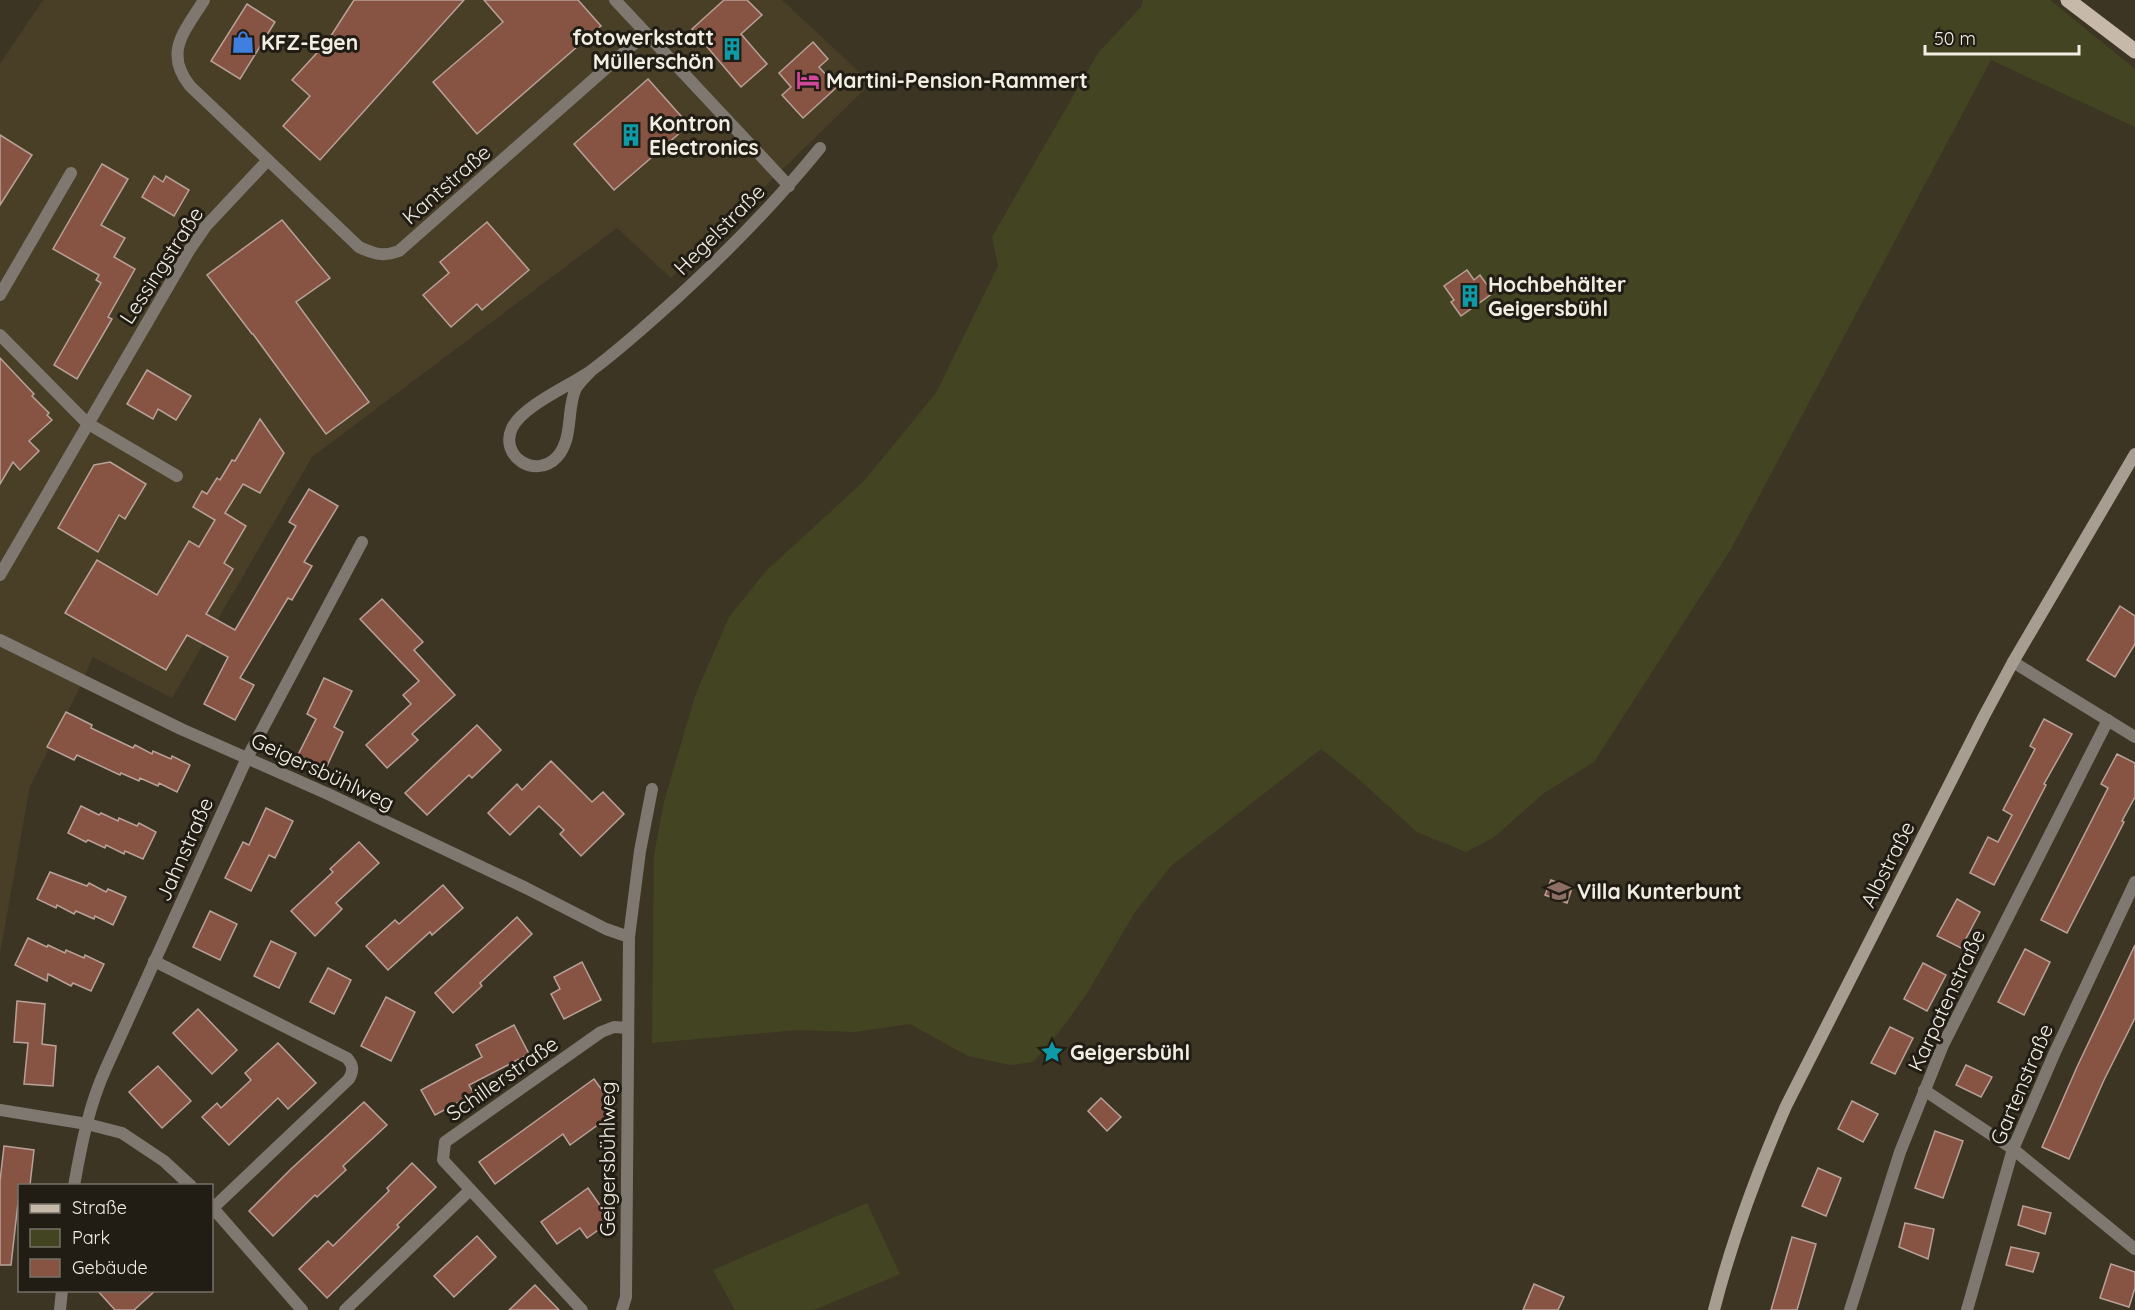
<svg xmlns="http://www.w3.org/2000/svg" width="2135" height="1310" viewBox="0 0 2135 1310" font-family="Quicksand,sans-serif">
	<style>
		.built { fill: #493f27 }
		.green { fill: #434522 }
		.building { fill: #875444; stroke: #b9a199; stroke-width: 1.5 }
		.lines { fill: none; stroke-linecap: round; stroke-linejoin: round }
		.street { stroke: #7e7870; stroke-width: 12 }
		.secondary { stroke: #a79d90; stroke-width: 12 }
		.primary { stroke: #c6b9a9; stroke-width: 15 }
		.labels { text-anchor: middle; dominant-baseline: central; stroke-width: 6; stroke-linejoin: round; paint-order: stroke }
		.poi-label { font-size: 21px; font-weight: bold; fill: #f3eee3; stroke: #211d15; text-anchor: start }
		.street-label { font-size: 21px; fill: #f3eee3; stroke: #211d15 }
	</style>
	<rect width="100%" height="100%" fill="#3d3523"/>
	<path class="built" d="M43,0H782L871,83L671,278L617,228L312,457L172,698L93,657L78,691L30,786L0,953V64Z"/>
	<g class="green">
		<path d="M1143,0H2050L2135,69V127L1991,60L1731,549L1594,762L1544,793L1493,838L1466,852L1417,832L1354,775L1321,749L1171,866L1135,912L1086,995L1059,1032L1033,1062L1010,1065L968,1056L910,1024L854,1032L797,1030L652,1043L654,855L664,802L695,696L729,617L766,571L864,481L936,393L998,266L992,237L1098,53L1141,7Z"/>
		<path d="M867,1203L900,1274L814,1310H735L713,1270Z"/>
	</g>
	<g class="building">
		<path d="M354,0H464L320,160L283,126L310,96L292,80L327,42Z"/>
		<path d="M484,0H578L601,26L477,134L433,82L503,22Z"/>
		<path d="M724,0H747L762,15L741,34L767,64L741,87L692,29Z"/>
		<path d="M247,4L275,22L240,79L211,61Z"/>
		<path d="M813,42L828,59L819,67L837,87L803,118L782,95L791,87L779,73Z"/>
		<path d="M648,79L689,125L614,190L574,144Z"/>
		<path d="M0,135L32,155L0,205Z"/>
		<path d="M102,164L128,179L101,225L125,238L114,257L135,269L108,317L112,319L77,379L54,365L101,283L96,280L99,275L53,249Z"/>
		<path d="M154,176L163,182L166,176L189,190L174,216L142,197Z"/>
		<path d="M282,220L330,278L296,302L369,402L326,434L253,334H252L207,275Z"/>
		<path d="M487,222L529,270L482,310L477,304L451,327L423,295L449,273L440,262Z"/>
		<path d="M1467,270L1474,280L1480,275L1493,293L1461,316L1451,302L1454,300L1444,286Z"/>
		<path d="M0,358L34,394L32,396L49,413L47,415L52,420L29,441L39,451L20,470L13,462L0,484Z"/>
		<path d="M147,370L191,396L176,420L158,409L153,419L127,404Z"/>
		<path d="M260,419L284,453L260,493L243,484L225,513L246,526L224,563L233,569L206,614L235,630L296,526L289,522L309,489L338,506L304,562L312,566L292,600L288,598L240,678L254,685L235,720L204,704L228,657L187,635L166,670L65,613L97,560L157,595L189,541L199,547L215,520L193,507L202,491L207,494L217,478L220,480L232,460L235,461Z"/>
		<path d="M110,462L146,484L125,519L119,515L98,552L58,528L94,465Z"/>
		<path d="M382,599L423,642L414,650L455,695L412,734L418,740L387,768L366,745L411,704L403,695L419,681L360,619Z"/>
		<path d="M2120,606L2135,616V644L2115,677L2087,660Z"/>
		<path d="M324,678L352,691L334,727L343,732L326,768L298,755L316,719L307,714Z"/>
		<path d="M66,712L92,725L91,728L133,748L135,745L152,754L153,751L171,759L172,756L190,765L177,792L159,783L158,786L140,778L139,781L121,773L120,775L77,755L74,760L47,747Z"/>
		<path d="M2044,719L2072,734L2044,784L2046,785L1994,885L1970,873L1988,837L1998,842L2012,815L2003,810L2035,749L2030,746Z"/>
		<path d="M477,725L501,750L472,778L469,775L427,815L405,793Z"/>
		<path d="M2117,754L2135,763V797L2122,821L2124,822L2067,933L2041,920L2108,788L2101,784Z"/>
		<path d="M551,761L592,802L603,792L624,814L581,856L560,834L564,830L539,806L510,835L488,813L517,784L522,790Z"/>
		<path d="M81,806L99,815L101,813L118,821L119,818L137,826L139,823L156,832L143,859L125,851L124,854L106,845L105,848L88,840L86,842L68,833Z"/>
		<path d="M266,808L293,821L275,858L269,855L251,891L225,878L243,842L249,845Z"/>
		<path d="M359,842L379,863L336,903L342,909L315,936L291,911L333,872L330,869Z"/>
		<path d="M50,872L87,886L89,883L106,892L108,889L126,897L113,925L95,916L94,919L76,911L74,914L57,905L56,908L37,899Z"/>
		<path d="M1551,880L1572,888L1567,903L1545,895Z"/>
		<path d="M443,885L463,908L432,935L430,932L388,970L366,946L395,920L399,924Z"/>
		<path d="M1957,899L1980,912L1961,948L1937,936Z"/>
		<path d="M210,911L237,924L220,960L193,947Z"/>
		<path d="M517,917L532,934L480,983L482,986L453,1013L435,993Z"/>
		<path d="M28,938L47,947L48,945L65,953L66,950L84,958L85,955L104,964L91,991L73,983L71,986L48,974L47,981L15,965Z"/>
		<path d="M271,941L296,953L279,988L254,976Z"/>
		<path d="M2135,945V1018L2104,1080L2069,1159L2042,1147L2077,1067Z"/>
		<path d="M2025,949L2050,962L2024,1015L1998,1002Z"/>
		<path d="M582,962L601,1000L564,1019L551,994L560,989L554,977Z"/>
		<path d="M1923,963L1946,975L1927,1011L1904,999Z"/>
		<path d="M328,968L351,980L334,1014L310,1002Z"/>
		<path d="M386,997L415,1012L391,1061L361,1046Z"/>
		<path d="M17,1001L45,1004L42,1044L56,1046L53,1086L24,1084L28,1043L14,1042Z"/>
		<path d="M198,1009L237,1050L212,1074L173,1033Z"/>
		<path d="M514,1025L529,1054L469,1085L474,1094L435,1115L421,1090L482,1057L476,1045Z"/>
		<path d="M1890,1027L1913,1038L1895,1074L1871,1063Z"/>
		<path d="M278,1043L316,1083L288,1109L278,1098L229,1145L202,1117L217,1103L221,1108L251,1080L245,1073Z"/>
		<path d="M1966,1065L1992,1077L1981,1097L1956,1085Z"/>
		<path d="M158,1066L191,1101L162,1128L129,1092Z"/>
		<path d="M594,1079L617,1111L570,1145L563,1134L495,1184L479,1162Z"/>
		<path d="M1101,1098L1121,1117L1107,1131L1088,1111Z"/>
		<path d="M1852,1101L1878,1114L1863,1142L1838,1129Z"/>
		<path d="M364,1102L387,1125L343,1166L346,1170L317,1197L315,1195L273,1236L249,1211L291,1169Z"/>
		<path d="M1935,1131L1963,1141L1943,1198L1915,1188Z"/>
		<path d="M4,1146L34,1150L30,1185H20L11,1265H0V1181Z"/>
		<path d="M412,1163L436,1187L397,1225L399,1227L327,1298L299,1269L328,1241L333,1246L389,1191L387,1188Z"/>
		<path d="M1818,1168L1841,1178L1826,1216L1802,1206Z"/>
		<path d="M588,1188L611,1221L587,1238L580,1228L557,1244L541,1222Z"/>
		<path d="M2023,1206L2051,1213L2045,1234L2018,1225Z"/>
		<path d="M1905,1223L1934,1229L1928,1259L1899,1247Z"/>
		<path d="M477,1236L496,1257L454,1297L434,1276Z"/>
		<path d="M1792,1237L1816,1244L1797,1310H1771Z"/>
		<path d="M2011,1247L2039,1253L2033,1272L2006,1265Z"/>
		<path d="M2111,1264L2135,1272V1288L2129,1307L2100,1298Z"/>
		<path d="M1534,1284L1564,1297L1558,1310H1523Z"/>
		<path d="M535,1285L559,1310H509Z"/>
		<path d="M97,1290H156L134,1310H115Z"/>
	</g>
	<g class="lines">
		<g class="street">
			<path d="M615,0L789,186"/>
			<path d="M268,160L359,247C374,254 383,257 399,251L645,34"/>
			<path d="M0,295L71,173"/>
			<path d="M0,335L87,423L177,476"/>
			<path d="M591,371C586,376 580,382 576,388C566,409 574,438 557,457C535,480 499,456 512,428C523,405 572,385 592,370C623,347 651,321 679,296C729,250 777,201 820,148"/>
			<path d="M0,575L190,249L206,226L268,160L190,86C163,52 185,31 204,0"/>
			<path d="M0,640L181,729L328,794L526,888L606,929L629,937"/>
			<path d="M2013,662L2135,737"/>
			<path d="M154,961L347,1058C353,1065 354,1070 349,1079L213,1208"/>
			<path d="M1924,1090L2013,1149L2135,1249"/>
			<path d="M0,1110L87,1124L122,1133L164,1161L191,1186"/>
			<path d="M74,1186C81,1146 89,1105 106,1068L247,758L362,542"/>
			<path d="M212,1207L302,1310"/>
			<path d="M60,1310L62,1290"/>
			<path d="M345,1310L470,1190"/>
			<path d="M582,1310L443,1160L445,1142L601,1032L614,1027L628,1028"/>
			<path d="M622,1310L626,1297L629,937L640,851L652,789"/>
			<path d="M1850,1310L1900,1152L1943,1045L2108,720"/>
			<path d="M1967,1310L2013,1149L2055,1052L2135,882"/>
		</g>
		<path class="secondary" d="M1714,1310C1732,1240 1757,1172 1786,1106L1984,716L2013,662L2135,454"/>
		<path class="primary" d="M2068,0L2135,51"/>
	</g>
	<defs>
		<g id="shop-bare" transform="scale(1.8)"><path d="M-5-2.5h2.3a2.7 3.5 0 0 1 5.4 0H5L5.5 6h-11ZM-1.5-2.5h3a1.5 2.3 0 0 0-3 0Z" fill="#3f7fe0" stroke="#211d15" stroke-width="2.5" paint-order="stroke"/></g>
		<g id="building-bare" transform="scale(1.8)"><path d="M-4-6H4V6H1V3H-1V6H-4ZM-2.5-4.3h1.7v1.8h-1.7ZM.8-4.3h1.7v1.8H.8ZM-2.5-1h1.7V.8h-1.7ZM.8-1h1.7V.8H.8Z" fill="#0f9aa8" stroke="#211d15" stroke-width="2.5" paint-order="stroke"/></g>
		<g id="hotel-bare" transform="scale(1.8)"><path d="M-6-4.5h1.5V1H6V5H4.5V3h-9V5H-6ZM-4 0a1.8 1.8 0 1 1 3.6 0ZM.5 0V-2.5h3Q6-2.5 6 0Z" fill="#d1479c" stroke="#211d15" stroke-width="2.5" paint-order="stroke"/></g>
		<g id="school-bare" transform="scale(1.8)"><path d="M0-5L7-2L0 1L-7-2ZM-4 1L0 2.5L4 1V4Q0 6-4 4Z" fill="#8d6e63" stroke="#211d15" stroke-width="2.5" paint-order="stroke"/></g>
		<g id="sight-bare" transform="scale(1.8)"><path d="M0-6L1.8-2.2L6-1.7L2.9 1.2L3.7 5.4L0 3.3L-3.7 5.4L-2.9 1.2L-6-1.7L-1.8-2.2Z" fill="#0f9aa8" stroke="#211d15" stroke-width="2.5" paint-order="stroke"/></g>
	</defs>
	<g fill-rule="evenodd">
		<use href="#shop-bare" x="243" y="42"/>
		<use href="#building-bare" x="732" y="49"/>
		<use href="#hotel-bare" x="808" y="80"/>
		<use href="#building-bare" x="631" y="135"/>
		<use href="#building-bare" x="1470" y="296"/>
		<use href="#school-bare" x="1559" y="891"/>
		<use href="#sight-bare" x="1052" y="1052"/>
	</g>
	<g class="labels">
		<g class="poi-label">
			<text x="714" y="37" text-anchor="end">fotowerkstatt<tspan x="714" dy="24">Müllerschön</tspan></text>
			<text x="261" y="42">KFZ-Egen</text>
			<text x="826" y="80">Martini-Pension-Rammert</text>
			<text x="649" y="123">Kontron<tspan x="649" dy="24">Electronics</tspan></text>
			<text x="1488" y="284">Hochbehälter<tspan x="1488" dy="24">Geigersbühl</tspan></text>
			<text x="1577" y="891">Villa Kunterbunt</text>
			<text x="1070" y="1052">Geigersbühl</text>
		</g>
		<g class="street-label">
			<text transform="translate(446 184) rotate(-41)">Kantstraße</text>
			<text transform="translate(719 229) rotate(-45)">Hegelstraße</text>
			<text transform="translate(161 265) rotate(-57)">Lessingstraße</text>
			<text transform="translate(323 771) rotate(25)">Geigersbühlweg</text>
			<text transform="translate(184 849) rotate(-66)">Jahnstraße</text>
			<text transform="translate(1887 864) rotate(-63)">Albstraße</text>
			<text transform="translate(1946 1000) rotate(-65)">Karpatenstraße</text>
			<text transform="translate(502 1078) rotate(-35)">Schillerstraße</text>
			<text transform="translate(2021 1084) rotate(-67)">Gartenstraße</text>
			<text transform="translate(607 1159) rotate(-90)">Geigersbühlweg</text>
		</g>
	</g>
	<rect x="18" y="1184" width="195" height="108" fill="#211d15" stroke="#757167" stroke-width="1.5"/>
	<rect x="30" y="1204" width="30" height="9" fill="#c6b9a9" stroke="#757167" stroke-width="1.5"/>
	<text x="72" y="1214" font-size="18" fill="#f3eee3">Straße</text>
	<rect x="30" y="1229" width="30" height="18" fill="#434522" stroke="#757167" stroke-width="1.5"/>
	<text x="72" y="1244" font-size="18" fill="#f3eee3">Park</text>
	<rect x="30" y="1259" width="30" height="18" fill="#875444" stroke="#757167" stroke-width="1.5"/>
	<text x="72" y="1274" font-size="18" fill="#f3eee3">Gebäude</text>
	<path d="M1925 45v9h154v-9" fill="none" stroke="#f3eee3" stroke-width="3"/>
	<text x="1934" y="45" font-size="18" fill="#f3eee3" stroke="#211d15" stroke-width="4.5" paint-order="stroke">50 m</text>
</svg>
